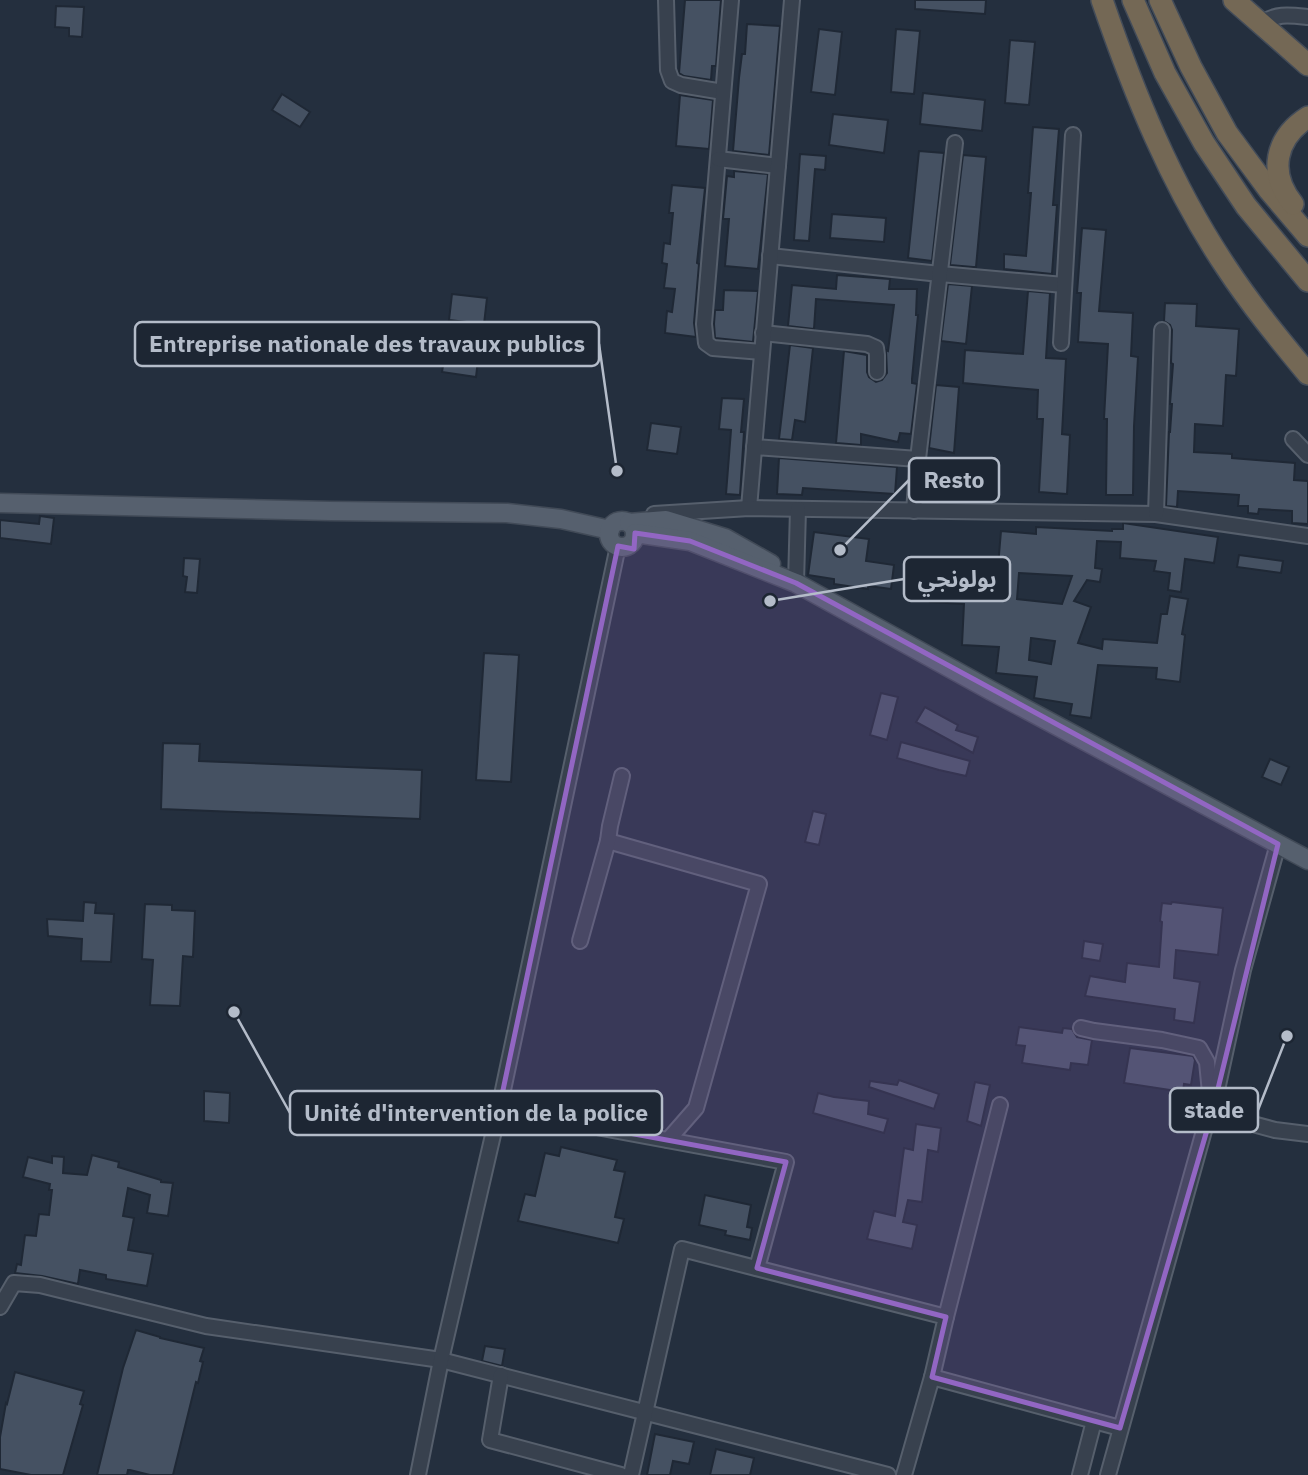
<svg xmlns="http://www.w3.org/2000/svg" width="1308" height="1475" viewBox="0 0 1308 1475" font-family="'IBM Plex Sans','Noto Sans Arabic',sans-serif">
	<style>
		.building { fill: #455162; stroke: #1f2835; stroke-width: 2; fill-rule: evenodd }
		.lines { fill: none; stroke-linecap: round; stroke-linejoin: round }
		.minor-casing { stroke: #565f6c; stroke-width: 18 }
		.major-casing { stroke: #414a57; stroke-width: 21 }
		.highway-casing { stroke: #434c59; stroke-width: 24 }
		.minor { stroke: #38414e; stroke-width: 14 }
		.major { stroke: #56606e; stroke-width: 18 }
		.highway { stroke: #746855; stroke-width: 21 }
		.marked { fill: #9266c3; fill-opacity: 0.2; stroke: #9266c3; stroke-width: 5; stroke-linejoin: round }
		.leader { fill: none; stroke: #b4bcc9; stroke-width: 2.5 }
		.callout-dot { fill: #b4bcc9; stroke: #1d2633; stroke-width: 2.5 }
		.callout { fill: #1d2633; stroke: #b4bcc9; stroke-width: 2.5 }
		.callout-label { font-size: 23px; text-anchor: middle; font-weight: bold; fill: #b4bcc9 }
	</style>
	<rect width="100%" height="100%" fill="#242f3e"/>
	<g class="building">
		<path d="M685,0H721L716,66H712L711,80L684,76L679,73Z"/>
		<path d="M915,0H986L985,14L915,9Z"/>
		<path d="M56,6L84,7L82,37L69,36V28L55,27Z"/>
		<path d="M747,24L780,26L769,155L733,151L739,78L742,54H745Z"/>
		<path d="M819,29L842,32L835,95L811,92Z"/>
		<path d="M896,29L920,31L914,94L891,92Z"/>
		<path d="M1010,40L1035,42L1029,105L1005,103Z"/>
		<path d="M923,93L985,100L982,131L920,124Z"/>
		<path d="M282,94L310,112L300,127L272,110Z"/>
		<path d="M680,95L713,100L709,149L676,146Z"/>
		<path d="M833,114L888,120L884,153L829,145Z"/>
		<path d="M1033,127L1059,129L1053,205H1057L1052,274L1004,269V254L1026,256L1031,193H1028Z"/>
		<path d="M919,151L944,153L932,261L908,258Z"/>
		<path d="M800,154L826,156L825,170L815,169L809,241L794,240Z"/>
		<path d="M963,155L986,157L976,267H973L950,265Z"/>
		<path d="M734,171L768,174L758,269L725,266L729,219H723L727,176L734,177Z"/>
		<path d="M672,185L705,188L697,263L699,264L694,323L696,337L665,333L667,311L672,312L675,289L664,288L667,264L662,263L664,243L670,244L673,213H669Z"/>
		<path d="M832,214L886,218L884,242L830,238Z"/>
		<path d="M1082,228L1106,230L1099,311L1133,313L1131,356L1138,357L1134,426L1133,495H1106L1107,419H1104L1108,344L1078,342L1081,293H1077Z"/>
		<path d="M837,275L890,279L889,289H917L916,315H918L912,379V383L917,384L911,434L900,433L898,442L861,434V445L836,443L844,351L867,355V372L869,377L876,382L882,380L887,373L886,350L888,351L894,305L816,299L814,329L788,326L792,285L836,289Z"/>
		<path d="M948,284L972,286L966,344L941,341Z"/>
		<path d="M724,290L758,291L753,342L715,338L714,324L715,310H723Z"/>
		<path d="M1028,291L1050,293L1046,358L1066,359L1062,434L1070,435L1067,494L1039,492L1043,419H1037L1038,390L963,383L965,350L1023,354Z"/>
		<path d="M452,294L487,298L484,324L449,320Z"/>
		<path d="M1165,303L1197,304L1196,326L1239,329L1236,376L1226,375L1223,426L1195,424L1194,452L1232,454V458L1295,463L1294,480L1308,481V524L1292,523V511L1259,509L1258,514L1248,513V506H1238L1239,495L1178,491L1177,507L1166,506L1169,432H1170L1172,404H1170L1173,364L1171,363L1172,330L1170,325L1164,321Z"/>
		<path d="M790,345L813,348L805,422L795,420L792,440L779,439Z"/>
		<path d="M446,347L479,351L476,377L442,372Z"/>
		<path d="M936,385L959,387L954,453L929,448Z"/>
		<path d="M722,398L744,399L741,432H744L740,495L726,494L731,430L719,429Z"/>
		<path d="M651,423L681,427L677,454L647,450Z"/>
		<path d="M779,458L897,467L895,494L803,488L802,495L777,494Z"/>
		<path d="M40,516L54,518L51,544L0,538V520L39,524Z"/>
		<path d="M1123,523L1218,537L1214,563L1185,559L1181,592L1168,590L1170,573L1154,571L1156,561L1120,558L1121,542L1097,541L1095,568L1102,569L1100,582L1087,580L1074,601L1091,607L1078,643L1102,649L1103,639L1157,643L1161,614H1167L1170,596L1188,599L1182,634L1185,635L1180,682L1156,679L1157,668L1098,665L1091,718L1070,715L1072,704L1034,698L1037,677L996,673L999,647L962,645L964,604L930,602L932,573L961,575L960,588L996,590L1001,531L1036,534V527L1112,531V529H1123ZM1019,573L1072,576L1062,604L1017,599ZM1031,638L1055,641L1051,664L1029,660Z"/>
		<path d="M814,532L869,539L866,561L894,565L891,589L868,586V589L834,584V579L808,575Z"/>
		<path d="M1239,555L1283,561L1281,573L1237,567Z"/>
		<path d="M184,558L200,559L197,593L185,592L187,577L183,576Z"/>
		<path d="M484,653L519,655L511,782L476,780Z"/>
		<path d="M881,693L898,697L887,740L870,735Z"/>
		<path d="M925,707L958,725L956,730L978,737L973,753L916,722Z"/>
		<path d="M901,742L970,761L966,776L939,770L897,758Z"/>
		<path d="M163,743L200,744L199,761L422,770L420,819L161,809Z"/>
		<path d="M1270,759L1289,767L1281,785L1262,777Z"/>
		<path d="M813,811L826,814L819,845L805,842Z"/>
		<path d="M84,902L96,903L95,913L114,914L111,962L81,961L82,939L48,936L47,919L83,921Z"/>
		<path d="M1172,902L1223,908L1218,955L1176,950L1174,978L1200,982L1194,1023L1174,1020L1175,1009L1085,996L1090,976L1125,982L1127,963L1159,967L1162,922L1160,921L1162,903L1171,904Z"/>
		<path d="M145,904L172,905V910L195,911L193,957L183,956L180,1006L150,1005L153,960L142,959Z"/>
		<path d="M1084,941L1103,944L1100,961L1082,958Z"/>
		<path d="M1019,1027L1062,1033L1063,1028L1072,1029L1077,1037L1092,1040L1088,1065L1071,1063L1070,1070L1022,1063L1025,1046L1016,1045Z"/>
		<path d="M1130,1048L1193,1056L1195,1060L1191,1085L1184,1084L1183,1092L1124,1083Z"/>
		<path d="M899,1080L939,1094L934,1109L869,1087L870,1081L897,1085Z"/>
		<path d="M975,1082L990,1085L981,1126L967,1121Z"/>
		<path d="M204,1091L230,1093L229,1123L204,1121Z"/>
		<path d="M818,1093L834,1097L869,1101L868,1114L888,1119L884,1133L813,1113Z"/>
		<path d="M916,1124L941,1128L938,1152L928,1150L922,1202L908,1200L903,1222L917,1225L912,1249L867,1239L874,1211L895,1216L904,1148L913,1150Z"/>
		<path d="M561,1147L617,1160L614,1170L625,1172L615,1217L624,1219L618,1243L518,1221L525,1194L535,1196L545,1153L559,1156Z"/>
		<path d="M92,1155L119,1162L118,1167L161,1180V1182L173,1183L168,1216L147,1213L150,1195L128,1188L123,1216L134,1218L128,1250L153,1254L147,1286L106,1279V1275L80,1270L78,1284L42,1276L15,1273L17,1264L21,1265L25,1235L36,1236L39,1214L49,1215L52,1190H49L50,1184L23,1177L28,1157L52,1163V1156L64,1157L63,1173L87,1175Z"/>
		<path d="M705,1195L751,1205L747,1227L752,1228L750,1240L725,1235L726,1231L699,1225Z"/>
		<path d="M136,1330L160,1337V1338L204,1348L200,1361L203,1362L198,1383L196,1382L173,1475H150L130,1470H128L127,1475H97L123,1368Z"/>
		<path d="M485,1346L505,1349L502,1366L482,1361Z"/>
		<path d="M15,1372L84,1391L80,1404L83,1405L63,1475H31L0,1469V1437L6,1403L7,1404Z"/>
		<path d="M655,1434L694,1442L689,1464L673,1461L670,1475H647Z"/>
		<path d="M716,1449L754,1458L750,1475H710Z"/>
	</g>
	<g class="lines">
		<g class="minor-casing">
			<g id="minor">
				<path d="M666,0L668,70L672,81L681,85L723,92"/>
				<path d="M731,0L704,324L706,343L713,348L762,352"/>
				<path d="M1260,24C1276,13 1289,15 1308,17"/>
				<path d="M718,159L778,166"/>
				<path d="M770,256L940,274L1064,285"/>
				<path d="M763,333L867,344L876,348L877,355V372"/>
				<path d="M1061,343L1073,135"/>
				<path d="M1293,439L1308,455"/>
				<path d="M754,447L918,459"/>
				<path d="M749,508L792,0"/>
				<path d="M914,511L918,459L955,143"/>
				<path d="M654,514L749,508L1156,514L1308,536"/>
				<path d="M1156,514L1162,330"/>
				<path d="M796,583L798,509"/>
				<path d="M608,841L759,884L696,1108L668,1140"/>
				<path d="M580,941L608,841L610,826L622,776"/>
				<path d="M1081,1028L1094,1031L1162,1040L1199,1048L1207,1062L1212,1113L1275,1130L1308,1134"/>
				<path d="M499,1109L786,1162L757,1268"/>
				<path d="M0,1307L14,1283L40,1285L206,1326L441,1360L888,1475"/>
				<path d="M946,1317L1000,1105"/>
				<path d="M501,1375L490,1440L621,1475"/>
				<path d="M418,1475L441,1360L499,1109L618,546"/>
				<path d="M631,1475L682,1249L946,1317L932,1377"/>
				<path d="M904,1475L932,1377L1120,1428"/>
				<path d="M1080,1475L1094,1421"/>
				<path d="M1108,1475L1207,1120L1212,1113L1243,970L1278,844"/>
			</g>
		</g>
		<g class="major-casing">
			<g id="major">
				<path d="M0,503L330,511L507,513L561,519L610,530"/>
				<circle cx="622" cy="534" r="13"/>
				<path d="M629,523L666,520L725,538L771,564"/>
				<path d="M635,533L690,541L796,583L990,690L1308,860"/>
			</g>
		</g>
		<g class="highway-casing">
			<g id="highway">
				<path d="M1102,0C1134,93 1171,185 1226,267C1251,305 1279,339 1308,374"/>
				<path d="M1133,0L1165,73L1204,143L1246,206L1308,281"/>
				<path d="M1160,0L1191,67L1227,133L1269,190L1308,236"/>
				<path d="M1234,0L1308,65"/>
				<path d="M1293,204C1268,173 1275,138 1308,117"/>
			</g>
		</g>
		<use href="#minor" class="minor"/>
		<use href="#major" class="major"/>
		<use href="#highway" class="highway"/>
	</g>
	<path class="marked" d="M635,533L690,541L796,583L1278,844L1212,1113L1120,1428L932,1377L946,1317L757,1268L786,1162L499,1109L618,546L634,549Z"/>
	<path class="leader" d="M617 471L599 344M840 550L909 480M770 601L904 579M1287 1036L1258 1110M234 1012L290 1113"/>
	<g class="callout-dot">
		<circle cx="617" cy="471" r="7"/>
		<circle cx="840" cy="550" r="7"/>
		<circle cx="770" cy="601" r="7"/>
		<circle cx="1287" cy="1036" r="7"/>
		<circle cx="234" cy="1012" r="7"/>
	</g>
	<g class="callout">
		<rect x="135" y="322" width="464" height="44" rx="7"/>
		<rect x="909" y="458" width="90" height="44" rx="7"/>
		<rect x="904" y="557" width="106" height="44" rx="7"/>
		<rect x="1170" y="1088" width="88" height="44" rx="7"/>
		<rect x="290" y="1091" width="372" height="44" rx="7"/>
	</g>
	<g class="callout-label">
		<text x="367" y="352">Entreprise nationale des travaux publics</text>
		<text x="954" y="488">Resto</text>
		<text x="957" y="587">بولونجي</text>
		<text x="1214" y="1118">stade</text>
		<text x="476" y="1121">Unité d'intervention de la police</text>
	</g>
</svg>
